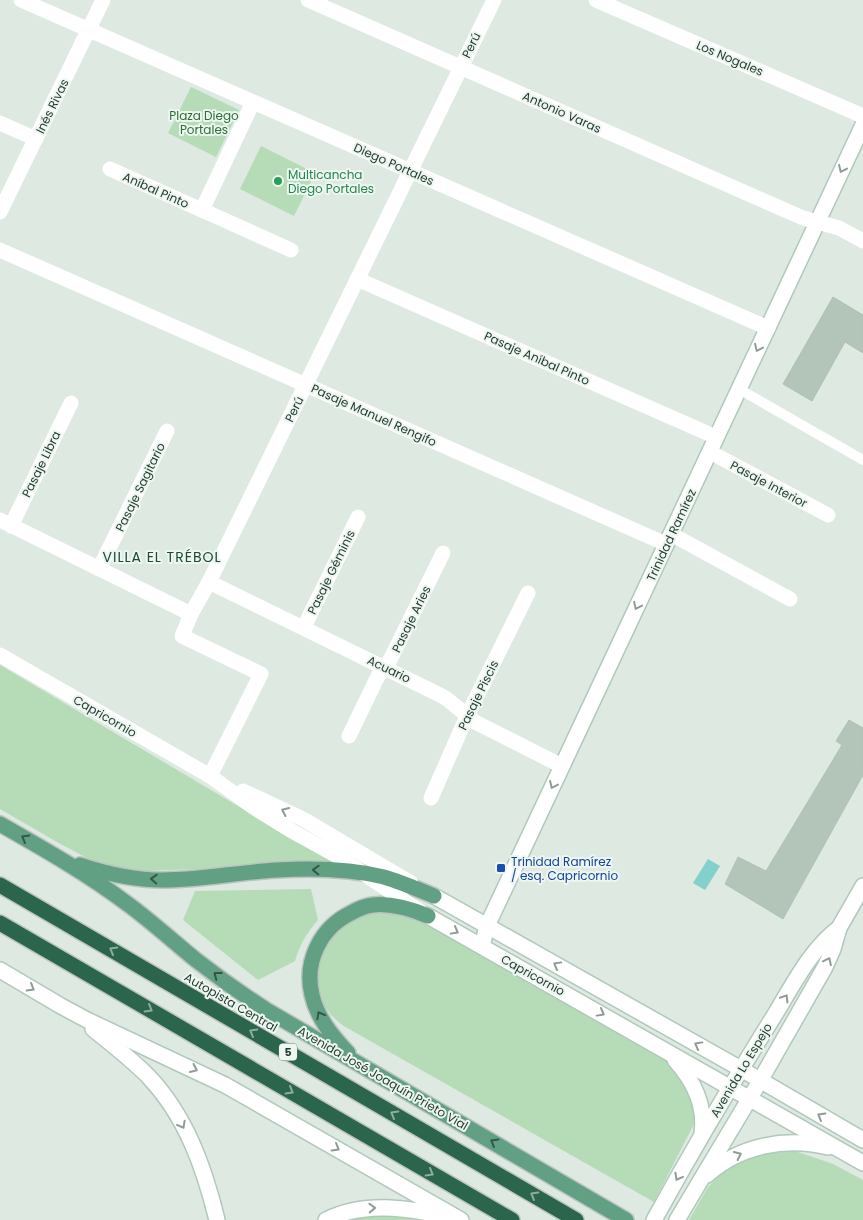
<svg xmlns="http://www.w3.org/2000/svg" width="863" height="1220" viewBox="0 0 863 1220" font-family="Poppins,sans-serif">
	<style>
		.green { fill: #b5dbb7 }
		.water { fill: #83d0cc }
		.building { fill: #b3c4b9; stroke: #b0c3b7 }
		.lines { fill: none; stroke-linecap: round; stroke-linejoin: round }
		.secondary-casing { stroke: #b0c9bb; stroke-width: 18 }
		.primary-casing { stroke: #bcc4c0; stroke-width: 18 }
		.motorway-casing { stroke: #bcc4c0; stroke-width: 18 }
		.service { stroke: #fff; stroke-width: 10 }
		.minor { stroke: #fff; stroke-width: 15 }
		.tertiary { stroke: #fff; stroke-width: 15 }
		.secondary { stroke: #fff; stroke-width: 15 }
		.primary { stroke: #61a082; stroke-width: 15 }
		.motorway { stroke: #2b654c; stroke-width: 15 }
		.oneway { stroke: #8f9c96 }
		.oneway2 { stroke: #335846 }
		.oneway3 { stroke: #8cae9e }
		.leisure-dot { fill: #2e9e5b; stroke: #edf6f0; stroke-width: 2 }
		.transit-dot { fill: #1a4fb4; stroke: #edf6f0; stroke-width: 2 }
		.labels { text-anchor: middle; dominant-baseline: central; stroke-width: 4; stroke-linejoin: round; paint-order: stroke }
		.shield { fill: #edf6f0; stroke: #5d7267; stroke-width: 1 }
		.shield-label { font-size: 11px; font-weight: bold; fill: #1f392c }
		.street-label { font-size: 12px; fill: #1f392c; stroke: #edf6f0 }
		.park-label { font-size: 12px; fill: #297035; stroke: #edf6f0 }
		.leisure-label { font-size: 12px; fill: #27864d; stroke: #edf6f0; text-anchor: start }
		.transit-label { font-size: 12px; fill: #164399; stroke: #edf6f0; text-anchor: start }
		.neighbourhood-label { font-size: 14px; letter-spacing: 1px; fill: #1b4a35; stroke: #edf6f0 }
	</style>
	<rect width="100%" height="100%" fill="#dde9e1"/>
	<g class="green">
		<path d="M191,87L239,110L216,157L168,133Z"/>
		<path d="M261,146L315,173L294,216L240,189Z"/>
		<path d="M0,665L334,863L331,864L144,871L98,864L57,842L0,809Z"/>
		<path d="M311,889L318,920C306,934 300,944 295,961L258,980L183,920L195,891Z"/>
		<path d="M381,908L415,915L664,1058L682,1077L692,1098L695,1122L654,1202L342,1025L331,1015L324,1005L321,995L318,981L319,968L324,949L328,941L348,919Z"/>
		<path d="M795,1151L833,1164L863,1180V1220H689L708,1187L724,1171L752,1155Z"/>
		<path d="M381,1216H394L417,1220H348L357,1218Z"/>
	</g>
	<path class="water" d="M708,859L720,866L705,890L693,883Z"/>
	<g class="building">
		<path d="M833,297L863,315V353L845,342L812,401L783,384Z"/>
		<path d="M849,720L863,728V775L783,919L725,884L738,857L766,871L842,745L836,741Z"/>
	</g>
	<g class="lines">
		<g class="secondary-casing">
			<g id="secondary">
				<path d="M434,896L741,1069L863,1140"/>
				<path d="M428,916L863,1163"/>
				<path d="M482,946L487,926L863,125"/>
				<path d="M0,970L61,1006L87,1020L225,1085L461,1220"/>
				<path d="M93,1029C112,1044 131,1059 148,1076C186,1116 204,1167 217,1220"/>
				<path d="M675,1060C693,1080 706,1106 702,1134"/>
				<path d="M707,1175C740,1145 786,1137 828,1147"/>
				<path d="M326,1220C364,1201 409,1207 449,1218"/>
				<path d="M654,1220C692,1151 732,1083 774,1016C793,985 810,950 839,928"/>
				<path d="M677,1220L699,1183L760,1081L825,967L833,949L839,928L863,886"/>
			</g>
		</g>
		<g class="primary-casing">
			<g id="primary">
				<path d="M0,824C44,849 88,874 129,905C152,922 174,942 196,960C219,978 243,995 268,1011L626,1220"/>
				<path d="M80,865C107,874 134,880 163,880C201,880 239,872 277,870C311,868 351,869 384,877C401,882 417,889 434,896"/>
				<path d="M348,1053C333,1037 317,1018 312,995C304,962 320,928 351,913C358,909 364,906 373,905C391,903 411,909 428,916"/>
			</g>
		</g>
		<g class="motorway-casing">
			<g id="motorway">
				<path d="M0,885L576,1220"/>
				<path d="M0,923L512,1220"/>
			</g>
		</g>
		<path class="service" d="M739,389L863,460"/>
		<g class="minor">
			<path d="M21,0L768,328"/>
			<path d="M308,0L803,218L839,228L863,241"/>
			<path d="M596,0L863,116"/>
			<path d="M0,123L36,139"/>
			<path d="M110,169L291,250"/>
			<path d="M202,210L253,102"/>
			<path d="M0,212L103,0"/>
			<path d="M0,250L666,544"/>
			<path d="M357,279L716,437"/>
			<path d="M710,452L828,515"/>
			<path d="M0,520L191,614"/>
			<path d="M11,526L71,403"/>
			<path d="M671,534L790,599"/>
			<path d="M99,569L167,431"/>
			<path d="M209,582L440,695L447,699L475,722L562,766"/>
			<path d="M304,627L358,517"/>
			<path d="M349,736L378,676L390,660L443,553"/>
			<path d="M210,776L261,674L182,636L191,614L209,582L494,0"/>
			<path d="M431,798L467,716L528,593"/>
		</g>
		<g class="tertiary">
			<path d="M0,655L210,776L253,807L290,830L339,857L421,912"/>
			<path d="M243,791L303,819L411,883"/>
		</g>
		<use href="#secondary" class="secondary"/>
		<use href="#primary" class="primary"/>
		<use href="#motorway" class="motorway"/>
	</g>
	<defs><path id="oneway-chevron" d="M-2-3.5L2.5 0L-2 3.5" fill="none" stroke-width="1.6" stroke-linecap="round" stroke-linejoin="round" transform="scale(1.25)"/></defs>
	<g class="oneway">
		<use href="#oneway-chevron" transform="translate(842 169) rotate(115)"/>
		<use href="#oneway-chevron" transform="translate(758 348) rotate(115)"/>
		<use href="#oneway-chevron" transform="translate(637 606) rotate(115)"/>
		<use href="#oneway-chevron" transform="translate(553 785) rotate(115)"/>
		<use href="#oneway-chevron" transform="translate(285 811) rotate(-155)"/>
		<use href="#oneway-chevron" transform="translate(455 931) rotate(29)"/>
		<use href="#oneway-chevron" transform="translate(828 961) rotate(-64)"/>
		<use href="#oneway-chevron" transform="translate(557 965) rotate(-151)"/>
		<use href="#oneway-chevron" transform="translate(31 988) rotate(30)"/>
		<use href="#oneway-chevron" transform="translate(785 998) rotate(-58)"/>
		<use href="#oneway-chevron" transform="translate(601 1013) rotate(29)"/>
		<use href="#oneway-chevron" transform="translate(698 1045) rotate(-151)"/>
		<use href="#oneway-chevron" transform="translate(194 1069) rotate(25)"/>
		<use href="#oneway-chevron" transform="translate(821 1116) rotate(-150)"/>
		<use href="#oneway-chevron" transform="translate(182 1125) rotate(61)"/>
		<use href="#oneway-chevron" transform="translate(336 1148) rotate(30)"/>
		<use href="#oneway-chevron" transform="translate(738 1155) rotate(-25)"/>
		<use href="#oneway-chevron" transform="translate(678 1177) rotate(119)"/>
		<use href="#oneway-chevron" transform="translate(372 1208) rotate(-2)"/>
	</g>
	<g class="oneway2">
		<use href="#oneway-chevron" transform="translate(25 838) rotate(-150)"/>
		<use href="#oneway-chevron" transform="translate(316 870) rotate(-178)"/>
		<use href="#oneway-chevron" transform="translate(154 879) rotate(-177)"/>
		<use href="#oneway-chevron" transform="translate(217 975) rotate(-143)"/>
		<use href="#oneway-chevron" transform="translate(320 1015) rotate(-119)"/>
		<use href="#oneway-chevron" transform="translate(494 1142) rotate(-150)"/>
	</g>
	<g class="oneway3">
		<use href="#oneway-chevron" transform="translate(113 950) rotate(-150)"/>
		<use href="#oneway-chevron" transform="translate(149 1009) rotate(30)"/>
		<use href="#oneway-chevron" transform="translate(253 1032) rotate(-150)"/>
		<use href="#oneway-chevron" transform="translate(290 1091) rotate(30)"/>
		<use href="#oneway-chevron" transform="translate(394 1114) rotate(-150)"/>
		<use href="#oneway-chevron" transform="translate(430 1173) rotate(30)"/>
		<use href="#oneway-chevron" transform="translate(534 1195) rotate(-150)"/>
	</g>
	<circle class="leisure-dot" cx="278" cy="181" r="5"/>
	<rect class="transit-dot" x="496" y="863" width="10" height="10" rx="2.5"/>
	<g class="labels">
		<rect class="shield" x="279" y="1043.5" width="18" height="17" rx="4"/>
		<g class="shield-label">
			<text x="288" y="1052">5</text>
		</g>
		<g class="street-label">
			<text transform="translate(471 45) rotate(-64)">Perú</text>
			<text transform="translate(730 58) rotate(23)">Los Nogales</text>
			<text transform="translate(52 106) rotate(-64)">Inés Rivas</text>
			<text transform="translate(562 112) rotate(24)">Antonio Varas</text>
			<text transform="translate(394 164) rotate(24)">Diego Portales</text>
			<text transform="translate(156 190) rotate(24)">Aníbal Pinto</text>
			<text transform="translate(537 358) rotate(24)">Pasaje Aníbal Pinto</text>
			<text transform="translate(294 409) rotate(-64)">Perú</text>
			<text transform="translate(374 415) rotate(24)">Pasaje Manuel Rengifo</text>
			<text transform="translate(41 464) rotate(-64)">Pasaje Libra</text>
			<text transform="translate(769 484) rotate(28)">Pasaje Interior</text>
			<text transform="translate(140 487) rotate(-64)">Pasaje Sagitario</text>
			<text transform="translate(671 535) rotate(-65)">Trinidad Ramírez</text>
			<text transform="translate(331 572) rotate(-64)">Pasaje Géminis</text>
			<text transform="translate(411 619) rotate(-64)">Pasaje Aries</text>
			<text transform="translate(389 669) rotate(26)">Acuario</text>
			<text transform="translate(478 695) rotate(-64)">Pasaje Piscis</text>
			<text transform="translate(105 716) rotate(30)">Capricornio</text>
			<text transform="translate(533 975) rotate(29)">Capricornio</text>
			<text transform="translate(231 1002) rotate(30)">Autopista Central</text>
			<text transform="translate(741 1070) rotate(-59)">Avenida Lo Espejo</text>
			<text transform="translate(383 1078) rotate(30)">Avenida José Joaquín Prieto Vial</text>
		</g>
		<g class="park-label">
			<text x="204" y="115">Plaza Diego<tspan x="204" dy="14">Portales</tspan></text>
		</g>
		<g class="leisure-label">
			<text x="288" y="174">Multicancha<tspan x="288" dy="14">Diego Portales</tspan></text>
		</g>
		<g class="transit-label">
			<text x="511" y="861">Trinidad Ramírez<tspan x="511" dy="14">/ esq. Capricornio</tspan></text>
		</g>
		<g class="neighbourhood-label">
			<text x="162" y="557">VILLA EL TRÉBOL</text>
		</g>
	</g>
</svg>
